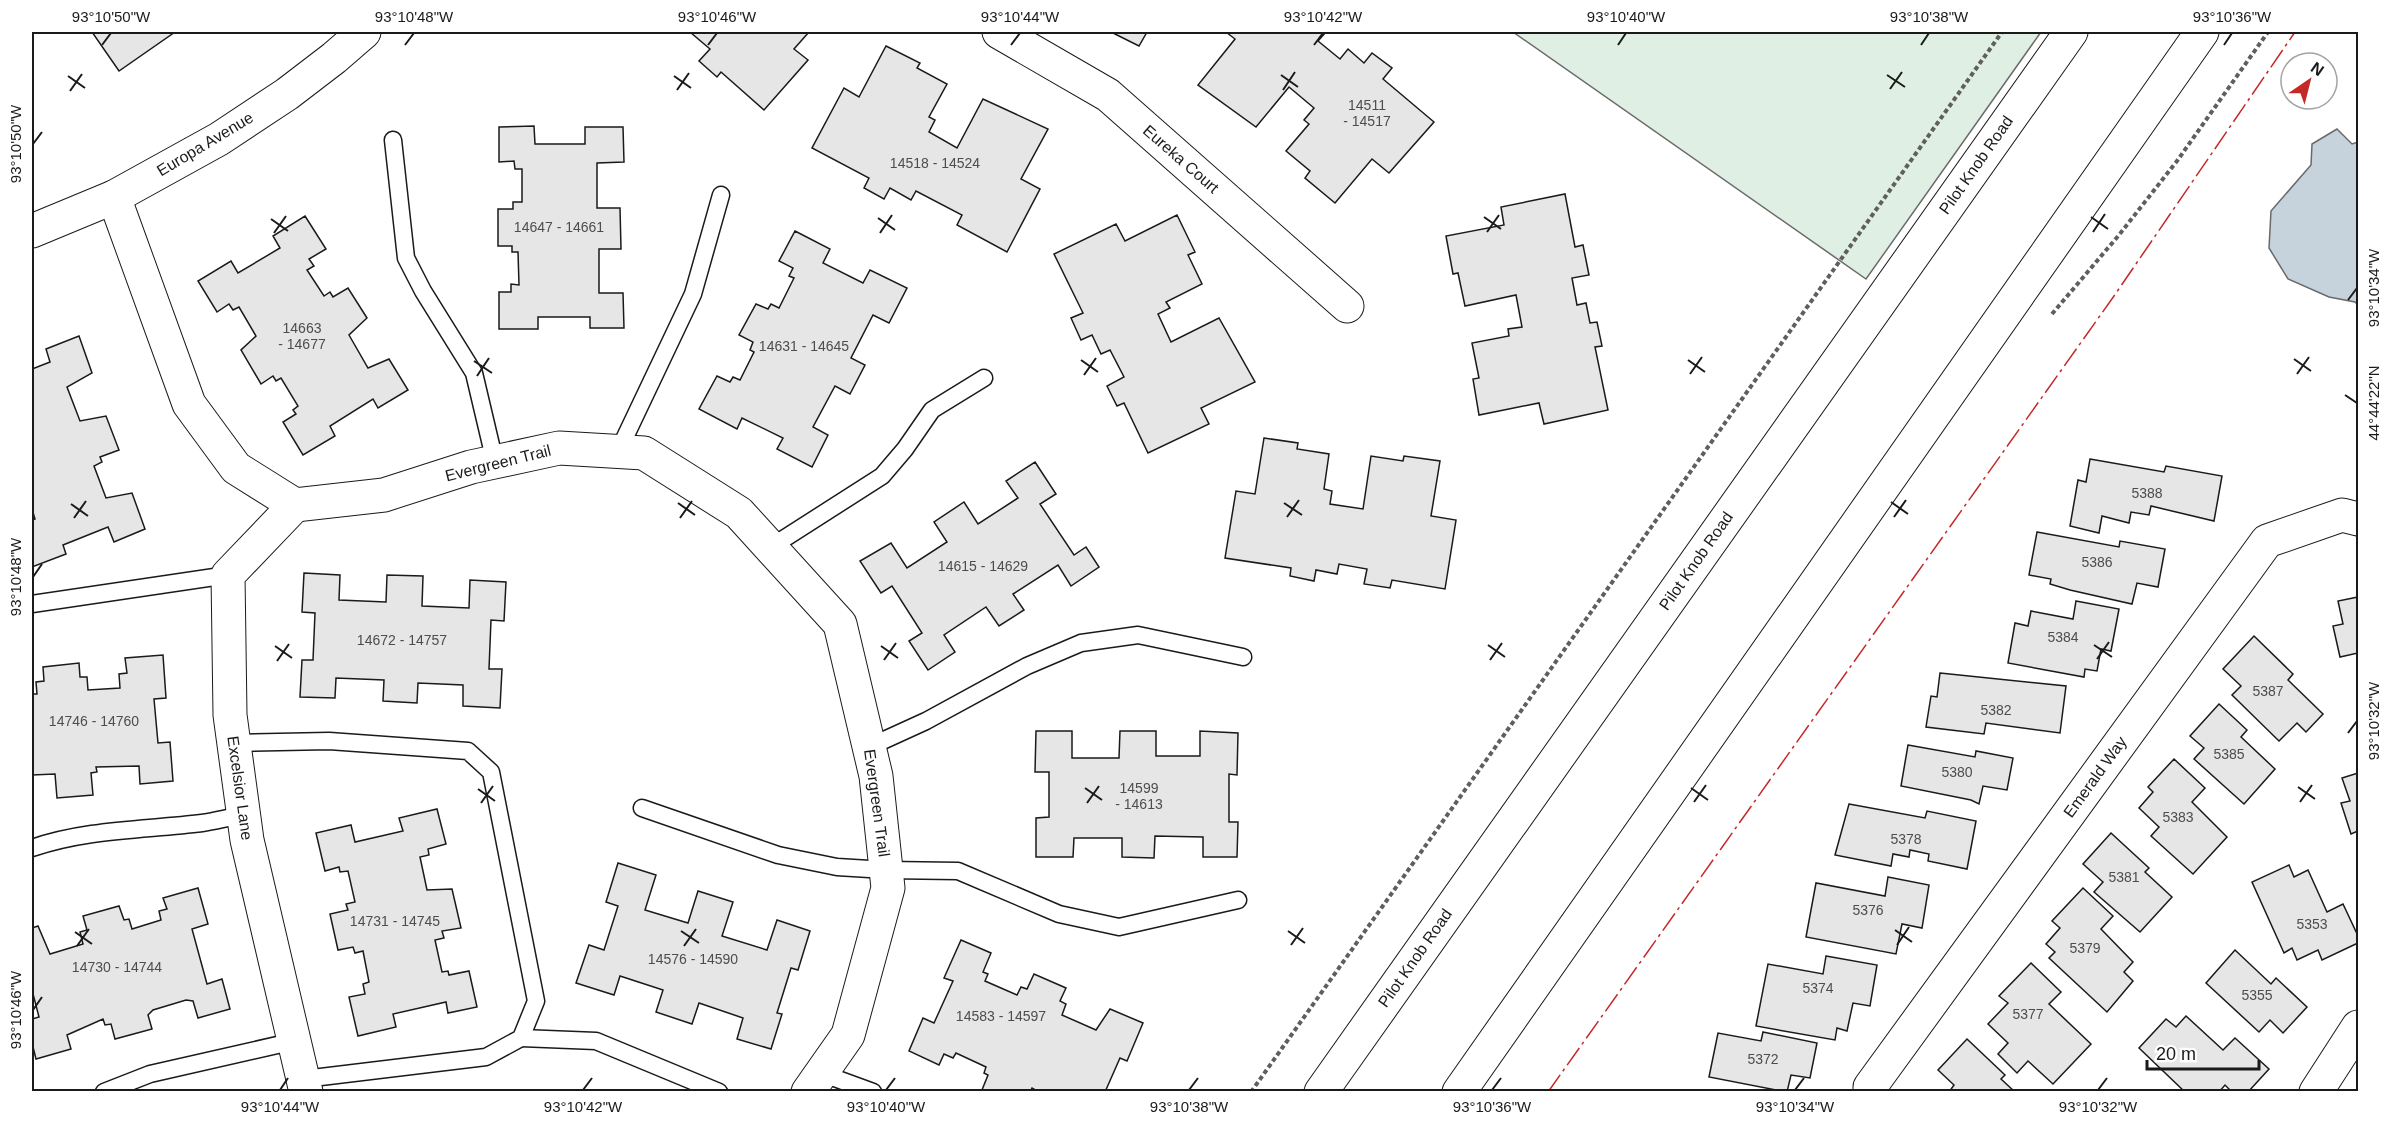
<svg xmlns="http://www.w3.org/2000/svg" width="2390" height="1123" viewBox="0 0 2390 1123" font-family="Arial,sans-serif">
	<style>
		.green { fill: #e0efe3; stroke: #6a6a6a; stroke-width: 1.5 }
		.water { fill: #c6d2dc; stroke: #6a6a6a; stroke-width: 1.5 }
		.building { fill: #e6e6e6; stroke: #1a1a1a; stroke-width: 1.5 }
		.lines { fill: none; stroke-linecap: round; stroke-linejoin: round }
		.service-casing { stroke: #1a1a1a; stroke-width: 19 }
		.minor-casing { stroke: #1a1a1a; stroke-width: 35 }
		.secondary-casing { stroke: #1a1a1a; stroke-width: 35 }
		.path { stroke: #5f5f5f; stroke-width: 4; stroke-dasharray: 4.5 3; stroke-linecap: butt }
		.service { stroke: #fff; stroke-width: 16 }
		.minor { stroke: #fff; stroke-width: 33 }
		.secondary { stroke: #fff; stroke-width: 33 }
		.power { stroke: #c62828; stroke-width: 1.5; stroke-dasharray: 21 4.5 3 4.5; stroke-linecap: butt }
		.ticks { fill: none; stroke: #1a1a1a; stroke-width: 2 }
		.labels { text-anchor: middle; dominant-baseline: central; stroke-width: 4.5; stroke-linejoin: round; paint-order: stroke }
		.number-label { font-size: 14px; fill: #4d4d4d }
		.street-label { font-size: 16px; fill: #1a1a1a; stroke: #fff }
		.neatline { fill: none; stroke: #1a1a1a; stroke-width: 2 }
		.ticks-label { font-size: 15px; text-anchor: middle; fill: #1a1a1a }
	</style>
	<rect width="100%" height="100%" fill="#fff"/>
	<path class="green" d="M1513,32H2041L1866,279Z"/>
	<path class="water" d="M2337,129L2352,144L2358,142V305L2355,302L2329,297L2288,279L2269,248L2271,211L2311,165L2312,144Z"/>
	<g class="building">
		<path d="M92,32H175L119,71Z"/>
		<path d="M690,32H809L794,49L808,60L764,110L721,72L717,77L699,61L710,49Z"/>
		<path d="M1111,32H1147L1139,46Z"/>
		<path d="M1226,32H1326L1318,41L1340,59L1348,49L1364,63L1372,53L1392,68L1383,79L1434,122L1389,173L1372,159L1335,203L1305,178L1310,171L1286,151L1309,124L1304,120L1314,108L1289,87L1256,127L1198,85L1235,39Z"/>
		<path d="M886,46L920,63L917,68L947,84L929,117L935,120L929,132L957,148L983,99L1048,129L1021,179L1040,189L1007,252L957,225L962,215L916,191L911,200L890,188L884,199L864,188L869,178L812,148L844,88L859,97Z"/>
		<path d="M534,126L535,144H585V127H623L624,162L597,163V208H620L621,249H599V293H623L624,328H590V317H538V329H499V292H511V284L519,285L518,252H512V246H498V209H513V202H522V169H515L514,161L499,162V127Z"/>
		<path d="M1565,194L1575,247L1583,245L1589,275L1572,278L1577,305L1586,303L1590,323L1597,322L1602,346L1595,347L1608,410L1544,424L1539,403L1479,415L1473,379L1479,378L1472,343L1509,336L1508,329L1522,327L1516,295L1465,306L1458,273L1453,274L1446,236L1504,225L1501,207Z"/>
		<path d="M1177,215L1195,252L1188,255L1202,284L1166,302L1170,308L1158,314L1171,342L1219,318L1255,382L1201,408L1209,424L1148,453L1124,403L1117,406L1107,386L1124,377L1110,350L1101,354L1092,335L1081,340L1071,318L1083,313L1054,254L1116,224L1125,241Z"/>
		<path d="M305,216L326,249L309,259L314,266L307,270L324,296L330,292L333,297L348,288L367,318L349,335L368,368L389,359L408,390L378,408L373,399L330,426L335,436L303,455L283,422L296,414L293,410L298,406L281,378L276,381L273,376L261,384L241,350L256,336L239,307L233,310L229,304L217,312L198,281L231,261L238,273L280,248L273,236Z"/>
		<path d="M795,231L830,249L823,263L863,283L870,270L907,288L889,323L873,315L851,358L865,365L850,394L835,386L813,427L828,435L812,467L777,449L783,438L742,418L737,429L699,409L717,376L730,382L733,377L740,380L754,352L750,350L753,342L739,335L756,304L768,309L771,304L779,308L794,278L789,276L793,268L779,261Z"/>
		<path d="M79,336L92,373L67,387L80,421L106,416L119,450L100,457L102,462L94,466L106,498L132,493L145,529L114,542L108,527L63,545L66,554L32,567V520L35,519L32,509V369L50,362L46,349Z"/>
		<path d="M1264,438L1298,443L1297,449L1329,454L1324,489L1332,491L1330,504L1363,509L1371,456L1403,461L1404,456L1440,461L1431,516L1456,520L1445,589L1392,580L1390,588L1364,584L1367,569L1339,564L1337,574L1316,570L1314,581L1290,576L1291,568L1225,558L1236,491L1255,494Z"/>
		<path d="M2090,459L2164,472L2166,466L2222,476L2214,521L2151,506L2149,515L2131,512L2129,523L2102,516L2099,533L2070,526L2078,480L2086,482Z"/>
		<path d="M1035,462L1056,494L1040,504L1074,555L1086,547L1099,567L1071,586L1058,565L1013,594L1024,610L999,626L986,607L944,635L955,652L928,670L909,641L922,633L892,586L881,593L860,561L891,543L907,568L947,542L934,522L964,502L978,524L1018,498L1006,481Z"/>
		<path d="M2037,532L2119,547L2120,541L2165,549L2158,587L2137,583L2132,604L2070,590L2050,584L2051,579L2029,575Z"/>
		<path d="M304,573L340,575L339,600L386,602L387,575L423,576L422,606L469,608L470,580L506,582L504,621L491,620L489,669H502L500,708L463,706V685L418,683L417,703L383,701L384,680L336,678L335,698L300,697L302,660H313L315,613L302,612Z"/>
		<path d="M2358,597V653L2340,657L2333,626L2343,624L2338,601Z"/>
		<path d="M2076,601L2119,609L2111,651L2101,649L2097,671L2085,669L2084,677L2008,663L2015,623L2028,626L2031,611L2073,619Z"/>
		<path d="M2254,636L2293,674L2288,680L2323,714L2306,732L2297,723L2279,741L2232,695L2241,686L2223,669Z"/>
		<path d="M163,655L166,698L154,699L158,743L170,742L173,781L140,784L139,766L96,767L97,772L91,773L93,795L57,798L55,774L32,775V694H37L36,682L44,681L43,667L79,663L80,677H87L88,690L120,688L119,674L127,673L125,658Z"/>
		<path d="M1940,673L2066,686L2060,733L1986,723L1984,734L1926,727L1931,696L1937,697Z"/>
		<path d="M2219,704L2247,730L2241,737L2275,769L2244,804L2194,759L2204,748L2190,736Z"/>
		<path d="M1036,731H1072V758H1119L1120,731H1156V756H1200V731L1238,733L1237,775L1229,774V822H1238L1237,857H1203V837L1155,836L1154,858L1122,857V838H1074L1073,857H1036V818L1049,817V772H1035Z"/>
		<path d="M1908,745L1975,757L1976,751L2013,758L2007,790L1983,786L1979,804L1971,800L1901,786Z"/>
		<path d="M2174,759L2205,788L2192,802L2227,837L2193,874L2151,836L2159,827L2139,808L2153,792L2148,787Z"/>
		<path d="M2358,773V831L2351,834L2341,803L2350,801L2342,778Z"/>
		<path d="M1849,804L1925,818L1927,811L1976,821L1967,869L1928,861L1929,854L1910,850L1909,857L1893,854L1891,866L1835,855Z"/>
		<path d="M437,809L446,844L428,849L429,855L420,857L427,890L452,889L461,928L442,931L444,938L435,940L442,972L448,971L449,975L469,971L477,1007L448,1013L446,1002L393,1014L396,1027L358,1036L349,997L365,994L363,984L369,982L363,951L355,953L353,947L338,950L330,914L348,910L346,904L355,902L348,871L340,872L339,867L325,871L316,833L351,825L355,842L403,831L399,818Z"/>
		<path d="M2111,833L2149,868L2145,872L2172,897L2140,932L2094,892L2103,882L2083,864Z"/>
		<path d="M618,863L656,875L645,910L688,923L698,891L733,902L722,936L767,950L777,920L810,931L798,970L791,968L777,1013L782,1014L771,1049L737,1039L743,1018L699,1003L692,1024L656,1012L663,990L620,976L614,995L576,983L589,945L604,950L618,906L606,902Z"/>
		<path d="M2289,865L2294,877L2308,870L2327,912L2343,904L2358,936V943L2322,960L2318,950L2297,960L2292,948L2284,953L2252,882Z"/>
		<path d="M1888,877L1929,885L1922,928L1902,924L1896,954L1806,937L1816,883L1885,896Z"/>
		<path d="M198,888L208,924L192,929L207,984L222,979L230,1009L198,1018L193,1001L186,1000L153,1010L148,1015L152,1029L115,1039L111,1024L105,1025L103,1019L67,1035L71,1049L36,1059L32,1043V1019L39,1017L32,990V928L38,926L50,954L83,944L80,932L87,930L83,916L119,906L124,920L129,919L132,929L161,920L159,911L167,909L163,898Z"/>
		<path d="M2083,888L2113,916L2101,929L2133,962L2124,972L2133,981L2107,1012L2049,958L2055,952L2046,944L2060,928L2052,921Z"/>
		<path d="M961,940L991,953L983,972L988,974L985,981L1017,995L1021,987L1027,989L1034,974L1066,988L1060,1001L1066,1004L1062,1015L1096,1030L1110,1009L1143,1023L1127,1061L1120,1058L1105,1092H1039L1032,1088L1030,1092H986L982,1090L988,1075L984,1073L986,1067L956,1053L953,1058L944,1054L939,1065L909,1051L923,1018L934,1023L953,981L944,978Z"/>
		<path d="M2235,950L2271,984L2276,978L2307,1007L2283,1033L2270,1020L2259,1032L2206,983Z"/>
		<path d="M1826,956L1877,965L1870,1006L1853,1003L1847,1031L1837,1028L1835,1040L1756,1026L1768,964L1823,974Z"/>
		<path d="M2031,963L2061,992L2049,1004L2091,1044L2053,1084L2028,1061L2017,1073L1998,1054L2008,1043L1988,1024L2008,1003L1999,996Z"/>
		<path d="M2186,1016L2223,1050L2235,1038L2269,1069L2248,1092H2232L2225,1085L2219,1092H2185L2139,1048L2166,1019L2176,1027Z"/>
		<path d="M1763,1032L1817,1043L1810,1078L1791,1075L1787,1092L1709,1077L1718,1033L1761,1041Z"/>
		<path d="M1967,1039L2005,1075L2001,1079L2015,1092H1949L1954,1085L1938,1070Z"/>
	</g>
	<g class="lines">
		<g class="service-casing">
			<g id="service">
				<path d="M393,140L406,258L423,291L474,373L495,462"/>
				<path d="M618,452L693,294L721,195"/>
				<path d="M771,547L882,476L905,449L932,410L984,378"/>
				<path d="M32,604L228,575"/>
				<path d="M233,743L329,741L468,751L491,772L536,1001L521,1038L486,1057L304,1079"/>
				<path d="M869,747L926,721L1027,666L1081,643L1138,635L1243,657"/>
				<path d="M642,808L778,855L837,867L886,870L958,871L1059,914L1119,927L1238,900"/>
				<path d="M32,848C87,829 145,830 202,823C216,821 230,817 244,815"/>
				<path d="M521,1038L596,1041L719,1092"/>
				<path d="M821,1073L873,1092"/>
				<path d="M104,1092L150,1074L295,1041"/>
			</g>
		</g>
		<g class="minor-casing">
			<g id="minor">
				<path d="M999,32L1108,95L1347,306"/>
				<path d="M114,197L189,404L236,468L295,505L384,495L471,467L559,448L644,453L739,513L840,624L876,776L888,888L848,1035L808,1092"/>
				<path d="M32,231L114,197L219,139L287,94L334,58L364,32"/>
				<path d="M295,505L228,575L230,715L247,840L306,1092"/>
				<path d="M1870,1092V1087L2267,541L2342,515L2358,519"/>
				<path d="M2316,1092L2358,1027"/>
			</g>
		</g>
		<g class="secondary-casing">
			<g id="secondary">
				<path d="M1321,1092L2071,32"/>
				<path d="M1459,1092L2202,32"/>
			</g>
		</g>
		<g class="path">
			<path d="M2052,314L2119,235L2177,161L2268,32"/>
			<path d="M1251,1092L2002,32"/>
		</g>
		<use href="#service" class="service"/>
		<use href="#minor" class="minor"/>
		<use href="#secondary" class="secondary"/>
		<path class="power" d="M1548,1092L2114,296L2295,32"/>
	</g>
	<path class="ticks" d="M102,45L111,33M405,45L414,33M708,45L717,33M1011,45L1020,33M1314,45L1323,33M1618,45L1626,33M1921,45L1929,33M2224,45L2232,33M1281,75L1298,87M1887,75L1905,87M68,76L85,88M674,76L691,88M1890,89L1902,72M677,90L689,73M1283,90L1295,72M70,91L82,74M33,144L42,132M1484,217L1501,229M2091,217L2108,229M878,218L895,230M271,219L288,231M1487,232L1499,215M2093,232L2105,214M274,233L286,216M880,233L892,215M2348,300L2357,288M2294,359L2311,371M1081,360L1098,372M1688,360L1705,372M474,361L492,373M1690,374L1702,357M2297,374L2309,357M1084,375L1096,358M477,376L489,358M2345,395L2357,403M1891,502L1908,514M678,503L695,515M1284,503L1302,515M71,504L88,516M1287,517L1299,500M1894,517L1906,500M74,518L86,501M680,518L692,501M33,577L42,564M1488,645L1505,657M2094,645L2112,657M275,646L292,658M881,646L898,658M2097,659L2109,642M884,660L896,643M1490,660L1502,643M277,661L289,644M2348,733L2357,721M2298,787L2315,799M1085,788L1102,800M1691,788L1708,800M478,789L495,801M1694,802L1706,785M2300,802L2312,785M481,803L493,786M1087,803L1099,786M1895,930L1912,942M681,931L699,943M1288,931L1305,943M75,932L92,944M1291,945L1303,928M1897,945L1909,927M77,946L89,929M684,946L696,929M33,1010L42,997M280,1090L288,1078M583,1090L592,1078M886,1090L895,1078M1189,1090L1198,1078M1492,1090L1501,1078M1795,1090L1804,1078M2098,1090L2107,1078"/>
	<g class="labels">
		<g class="number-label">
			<text x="1367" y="105">14511<tspan x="1367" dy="16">- 14517</tspan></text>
			<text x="935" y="163">14518 - 14524</text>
			<text x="559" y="227">14647 - 14661</text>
			<text x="302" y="328">14663<tspan x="302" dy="16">- 14677</tspan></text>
			<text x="804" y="346">14631 - 14645</text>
			<text x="2147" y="493">5388</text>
			<text x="2097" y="562">5386</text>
			<text x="983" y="566">14615 - 14629</text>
			<text x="2063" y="637">5384</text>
			<text x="402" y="640">14672 - 14757</text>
			<text x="2268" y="691">5387</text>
			<text x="1996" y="710">5382</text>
			<text x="94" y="721">14746 - 14760</text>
			<text x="2229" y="754">5385</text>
			<text x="1957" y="772">5380</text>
			<text x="1139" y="788">14599<tspan x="1139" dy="16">- 14613</tspan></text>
			<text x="2178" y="817">5383</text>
			<text x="1906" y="839">5378</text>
			<text x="2124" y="877">5381</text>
			<text x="1868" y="910">5376</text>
			<text x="395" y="921">14731 - 14745</text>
			<text x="2312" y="924">5353</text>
			<text x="2085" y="948">5379</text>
			<text x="693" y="959">14576 - 14590</text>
			<text x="117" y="967">14730 - 14744</text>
			<text x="1818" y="988">5374</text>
			<text x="2257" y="995">5355</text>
			<text x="2028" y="1014">5377</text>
			<text x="1001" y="1016">14583 - 14597</text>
			<text x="1763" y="1059">5372</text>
		</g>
		<g class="street-label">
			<text transform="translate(205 144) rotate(-31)">Europa Avenue</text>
			<text transform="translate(1181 159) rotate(41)">Eureka Court</text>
			<text transform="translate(1976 165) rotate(-55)">Pilot Knob Road</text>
			<text transform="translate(498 463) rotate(-14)">Evergreen Trail</text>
			<text transform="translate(1696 561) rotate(-55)">Pilot Knob Road</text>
			<text transform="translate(2095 777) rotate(-54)">Emerald Way</text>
			<text transform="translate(240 788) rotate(82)">Excelsior Lane</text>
			<text transform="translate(877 803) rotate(82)">Evergreen Trail</text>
			<text transform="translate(1415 958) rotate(-55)">Pilot Knob Road</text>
		</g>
	</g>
	<rect width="2390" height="1123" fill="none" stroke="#ffffff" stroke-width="66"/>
	<g transform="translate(2309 81) rotate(35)"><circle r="28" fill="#ffffff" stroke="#a3a3a3" stroke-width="1.5"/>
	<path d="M0-4.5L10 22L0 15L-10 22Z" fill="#c62828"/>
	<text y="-9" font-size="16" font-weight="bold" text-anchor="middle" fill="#1a1a1a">N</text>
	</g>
	<path d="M2147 1060v9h112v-9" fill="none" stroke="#1a1a1a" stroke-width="3"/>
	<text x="2156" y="1060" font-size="18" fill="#1a1a1a" stroke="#ffffff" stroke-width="4.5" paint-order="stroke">20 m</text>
	<rect x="33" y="33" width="2324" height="1057" class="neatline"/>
	<g class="ticks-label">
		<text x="111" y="22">93°10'50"W</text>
		<text x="414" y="22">93°10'48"W</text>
		<text x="717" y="22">93°10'46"W</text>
		<text x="1020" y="22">93°10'44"W</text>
		<text x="1323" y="22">93°10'42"W</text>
		<text x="1626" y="22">93°10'40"W</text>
		<text x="1929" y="22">93°10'38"W</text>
		<text x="2232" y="22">93°10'36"W</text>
		<text transform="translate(16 144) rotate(-90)" y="5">93°10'50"W</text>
		<text transform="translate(2374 288) rotate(-90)" y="5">93°10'34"W</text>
		<text transform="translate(2374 403) rotate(-90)" y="5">44°44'22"N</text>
		<text transform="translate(16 577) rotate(-90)" y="5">93°10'48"W</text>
		<text transform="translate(2374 721) rotate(-90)" y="5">93°10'32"W</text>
		<text transform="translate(16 1010) rotate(-90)" y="5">93°10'46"W</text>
		<text x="280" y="1112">93°10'44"W</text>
		<text x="583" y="1112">93°10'42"W</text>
		<text x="886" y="1112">93°10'40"W</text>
		<text x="1189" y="1112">93°10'38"W</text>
		<text x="1492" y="1112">93°10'36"W</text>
		<text x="1795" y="1112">93°10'34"W</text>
		<text x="2098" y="1112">93°10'32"W</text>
	</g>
</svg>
